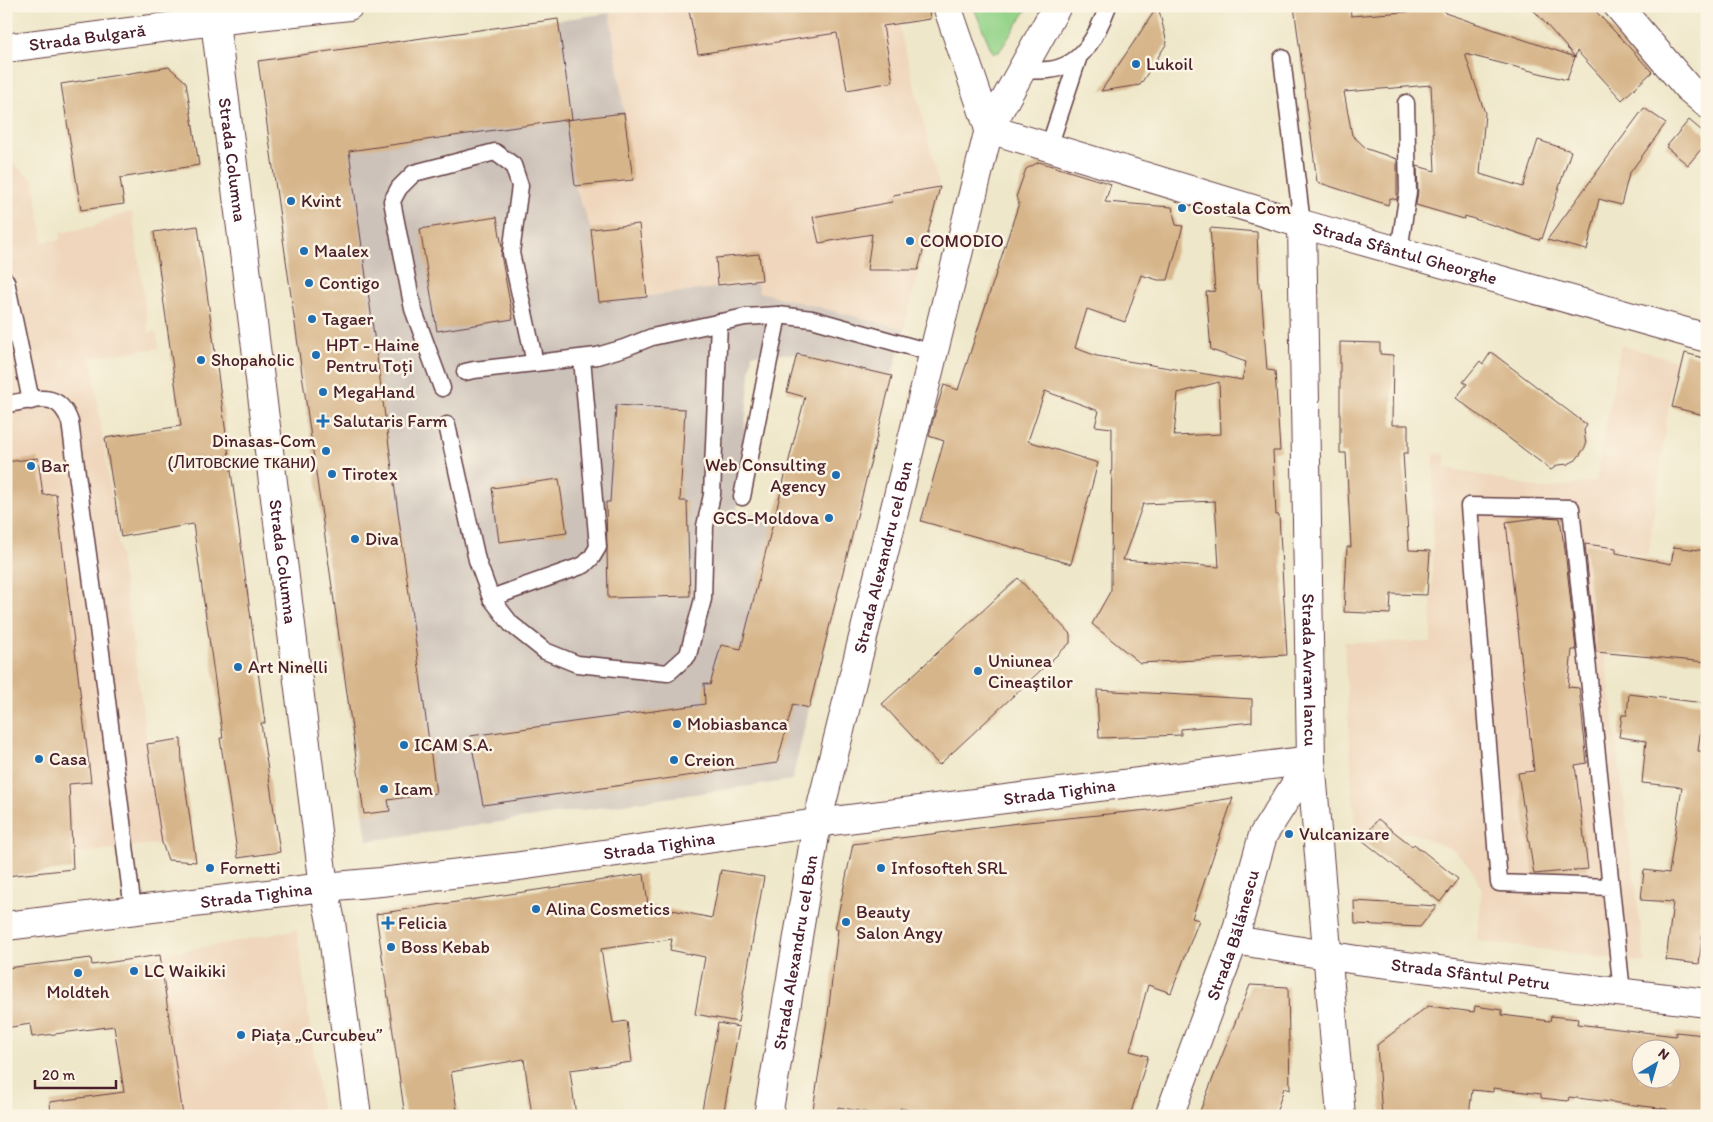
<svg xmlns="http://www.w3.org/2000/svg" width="1713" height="1122" viewBox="0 0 1713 1122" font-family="Itim,sans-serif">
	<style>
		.built { fill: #efd6bc }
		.industrial { fill: #cdc2b9 }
		.green { fill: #95d48a; stroke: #707a5a }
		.building { fill: #d7b58a; fill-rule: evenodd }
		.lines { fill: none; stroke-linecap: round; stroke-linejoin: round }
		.lane-casing { stroke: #633d43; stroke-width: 19 }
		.street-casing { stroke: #633d43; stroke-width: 30 }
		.secondary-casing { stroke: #633d43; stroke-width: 30 }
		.lane { stroke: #fff; stroke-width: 16 }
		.street { stroke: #fff; stroke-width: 28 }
		.secondary { stroke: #fff; stroke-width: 28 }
		.poi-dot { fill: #1f6fb2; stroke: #fcf5e5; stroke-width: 2 }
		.labels { text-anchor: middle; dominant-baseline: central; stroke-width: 5; stroke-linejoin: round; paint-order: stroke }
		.street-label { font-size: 18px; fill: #4a1f2b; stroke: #fcf5e5 }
		.poi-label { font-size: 18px; fill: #4a1f2b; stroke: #fcf5e5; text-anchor: start }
	</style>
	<rect width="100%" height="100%" fill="#fcf5e5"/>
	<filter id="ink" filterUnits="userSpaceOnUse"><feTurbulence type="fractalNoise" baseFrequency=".02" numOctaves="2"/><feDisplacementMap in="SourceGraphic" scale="10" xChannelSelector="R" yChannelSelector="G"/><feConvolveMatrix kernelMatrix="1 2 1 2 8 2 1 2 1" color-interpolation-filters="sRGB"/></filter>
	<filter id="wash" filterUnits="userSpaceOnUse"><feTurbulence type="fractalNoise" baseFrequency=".0096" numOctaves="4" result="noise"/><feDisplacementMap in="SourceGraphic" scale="20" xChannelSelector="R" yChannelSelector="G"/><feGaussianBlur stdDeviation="1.12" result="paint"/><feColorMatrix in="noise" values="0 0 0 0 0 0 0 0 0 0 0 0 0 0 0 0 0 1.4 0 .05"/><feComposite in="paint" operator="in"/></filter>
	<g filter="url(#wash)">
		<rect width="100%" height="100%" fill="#eee7c9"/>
		<g class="built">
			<path d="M665,6H894L940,187L904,329L758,292L756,283L599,302L591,229L575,186L567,120L624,113L610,13Z"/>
			<path d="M6,159L34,180L43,241L60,240V233L95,226L115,216L132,212L149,333L156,331L159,348L91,357L162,843L69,854L6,831Z"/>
			<path d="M1621,345L1675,360L1648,556L1601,551L1596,584L1645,963L1477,941L1482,888L1469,865L1452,849L1412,833L1355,829L1344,642H1431L1434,454H1445V467L1542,489L1596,481Z"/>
			<path d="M297,930L322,1116H183L160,955Z"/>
		</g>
		<path class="industrial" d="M610,13L624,113L567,120L575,186L591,229L599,302L757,283L759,292L904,329L892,376L797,354H752L737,510L850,538L792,780L367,841L258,61Z"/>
		<path class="green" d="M973,6H1029L999,52L994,53L991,49Z"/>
		<g id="blocks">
			<g class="building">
				<path d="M688,6H929L930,19L883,26L893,82L847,90L837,33L698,54Z"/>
				<path d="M1158,6L1167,43L1140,85L1101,91Z"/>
				<path d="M1294,6H1350L1351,16L1445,9V13L1575,57L1567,80L1465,54L1485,113L1480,174L1523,187L1538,140L1571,151L1542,239L1540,238L1539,240L1465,216L1464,219L1416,205L1418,192L1417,166L1435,171L1431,85L1344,92L1352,135L1367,149L1397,159V200L1390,198L1388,205L1317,182Z"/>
				<path d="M1530,6H1591L1652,72L1622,100L1577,51L1575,57Z"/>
				<path d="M558,19L572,119L349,151L436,793L388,800L390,811L364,814L258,61Z"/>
				<path d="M169,67L186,82L199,165L120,178L124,204L81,210L61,84Z"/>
				<path d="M1644,108L1666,123L1629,174L1621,205L1599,199L1587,250L1547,240Z"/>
				<path d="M624,113L633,180L575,186L567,120Z"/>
				<path d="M1689,120L1707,135V142L1688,165L1666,147Z"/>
				<path d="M1039,162L1111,184L1105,202L1172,207L1176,225L1183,226L1168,280H1158L1141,275L1125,322L1087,309L1075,348L1097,356L1242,380L1246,362L1211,350L1206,292L1215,291L1210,228L1257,232L1259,288H1261L1267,370L1275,371L1280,451H1273L1276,515H1279L1287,655L1140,663L1092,624L1111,590L1112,428L1095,426L1099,411L1045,391L1028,441L1098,463L1071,564L921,521L944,441L929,436L935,413L944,385L958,390L1019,203L1016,197L1026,169ZM1219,382L1221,434L1174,436L1178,393ZM1215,501L1219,567L1123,560L1143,504Z"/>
				<path d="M940,187L918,270H867L872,234L819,243L813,217L892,202L893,195Z"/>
				<path d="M497,217L502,248L501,255L513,319L437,331L420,229Z"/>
				<path d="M639,224L647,297L599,302L591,229Z"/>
				<path d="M198,226L265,723H261L280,852L238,858L220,738H223L193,524L121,537L105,438L181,426L154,232Z"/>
				<path d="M759,254L762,280L718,285L716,258Z"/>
				<path d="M1340,342L1380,343V354L1393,355L1392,425H1408V453H1403L1409,550L1430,551L1427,595L1391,594L1390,614L1344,612L1347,547H1351L1346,453H1340Z"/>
				<path d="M1491,352L1587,425L1584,430L1586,446L1576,460L1568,464L1558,465L1551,470L1456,398L1467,384L1463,382L1480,361L1483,364Z"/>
				<path d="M1685,353L1707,359V416L1672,407Z"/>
				<path d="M797,354L892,376L809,708L793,704L777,763L483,805L470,736L705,704L704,683L710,685L721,645L741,649L805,397L787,392Z"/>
				<path d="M616,405L685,409L680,501H687L690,596L608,598L606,502H610Z"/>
				<path d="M38,458L43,495L56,494L91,782L69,784L73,869L6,876V462Z"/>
				<path d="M559,479L567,533L499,542L492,488Z"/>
				<path d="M1544,517L1560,518L1563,540L1564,541L1576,650H1572L1568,687L1579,688L1587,763L1575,765L1588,869L1534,874L1518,773L1534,771L1506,522Z"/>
				<path d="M1585,544L1616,548V553L1671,564L1674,547L1707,551V662L1596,652Z"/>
				<path d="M1018,578L1070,634V643L939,765L882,704Z"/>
				<path d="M1097,690L1252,699V722L1181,729V735L1099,738Z"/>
				<path d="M1629,694L1704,703L1698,751L1707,752V920H1704L1699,964L1666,960L1673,902L1641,900L1644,870L1669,873L1682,787L1642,783L1646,741L1619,737L1622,715H1627Z"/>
				<path d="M181,739L182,762L196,862L168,860L162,843L147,744Z"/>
				<path d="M1233,798L1192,918L1199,920L1171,993L1148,985L1130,1051L1148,1056L1130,1116H941L900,1108L899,1116H884L838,1107L837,1116H812L828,1014L838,929H835L853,844L1018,823L1148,810L1149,811Z"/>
				<path d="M1378,819L1412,846L1414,844L1458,879L1440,902L1362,840Z"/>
				<path d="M721,870L764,877L738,1022L695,1014L705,957L670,950L672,939L601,949L613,1023L627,1021L632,1062L570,1070L576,1116H532L524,1059L451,1072L458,1116H405L376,914L644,874L648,905L712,918Z"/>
				<path d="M1354,901L1437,906L1420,927L1355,924Z"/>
				<path d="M160,955L183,1116H51L50,1102L124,1092L114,1026L32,1037L30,1024L6,1028V968L91,958L92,965Z"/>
				<path d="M1250,985L1288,987L1290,1090L1284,1088L1275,1116H1198Z"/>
				<path d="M1428,1006L1474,1012L1475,1006L1502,1010V1015L1550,1021L1551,1016L1578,1019L1577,1024L1676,1036V1032L1704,1035L1703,1040H1707V1114L1694,1112V1116H1686L1667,1113V1109L1569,1097L1568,1101L1541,1098V1094L1493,1088V1092L1472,1090L1469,1116H1382L1377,1045ZM1640,1050H1670V1080H1640Z"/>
				<path d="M718,1023L739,1027L723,1116H701Z"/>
			</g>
		</g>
	</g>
	<g filter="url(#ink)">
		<use href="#blocks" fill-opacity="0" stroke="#633d43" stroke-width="1"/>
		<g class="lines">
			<g class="lane-casing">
				<g id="lane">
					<path d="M1282,58L1302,224"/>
					<path d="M1021,70C1029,70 1039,71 1048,70C1082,67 1097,35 1108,6"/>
					<path d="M1049,147L1078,59"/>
					<path d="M1399,251L1408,192L1406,103"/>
					<path d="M6,281L31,401"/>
					<path d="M465,372L474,370L597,356L624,348L652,337L745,317L778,315L812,319L933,353"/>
					<path d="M442,388L413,309L392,201L399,188L414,173L495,152L513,165L520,186L511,253L535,363"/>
					<path d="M6,404C35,401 58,388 70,422L98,628L133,910"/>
					<path d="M447,425L477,560L491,598L511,624L545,651L577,664L668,673L688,655L703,599L705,526L712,495L719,322"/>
					<path d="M742,497L778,315"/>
					<path d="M491,598L584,565L592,557L598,547L582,358"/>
					<path d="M1610,887L1499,883L1469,506L1571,508L1622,992"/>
				</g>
			</g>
			<g class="street-casing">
				<g id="street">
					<path d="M1618,6L1687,87L1707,104"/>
					<path id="s1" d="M6,48L214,21L349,6"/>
					<path d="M989,129L1057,6"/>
					<path id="s2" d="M1302,224L1311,760L1341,1116"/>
					<path id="s3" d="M6,926L324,887L381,882L513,867L817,823L1311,760"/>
					<path id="s4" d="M1234,940L1357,960L1707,1003"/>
					<path id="s5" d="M1169,1116L1234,940L1263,835L1311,760"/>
				</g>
			</g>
			<g class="secondary-casing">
				<g id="secondary">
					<path id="s6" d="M213,6L324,887L331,922L357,1116"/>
					<path id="s7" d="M989,129L1302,224L1707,338"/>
					<path id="s8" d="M768,1116L817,823L989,129L947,6"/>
				</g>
			</g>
			<use href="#lane" class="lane"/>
			<use href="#street" class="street"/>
			<use href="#secondary" class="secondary"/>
		</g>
	</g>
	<g class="poi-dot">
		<circle cx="1136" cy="64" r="5"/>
		<circle cx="291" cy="201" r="5"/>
		<circle cx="1182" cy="208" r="5"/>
		<circle cx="910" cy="241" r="5"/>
		<circle cx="304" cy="251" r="5"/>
		<circle cx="309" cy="283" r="5"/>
		<circle cx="312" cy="319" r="5"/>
		<circle cx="316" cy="355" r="5"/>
		<circle cx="201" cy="360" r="5"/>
		<circle cx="323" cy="392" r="5"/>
		<path d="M320.5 413.5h5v5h5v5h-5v5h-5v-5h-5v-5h5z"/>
		<circle cx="326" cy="451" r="5"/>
		<circle cx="31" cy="466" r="5"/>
		<circle cx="332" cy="474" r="5"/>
		<circle cx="836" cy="475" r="5"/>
		<circle cx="829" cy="518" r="5"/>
		<circle cx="355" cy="539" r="5"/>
		<circle cx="238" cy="667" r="5"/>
		<circle cx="978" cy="671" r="5"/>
		<circle cx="677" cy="724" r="5"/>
		<circle cx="404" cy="745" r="5"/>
		<circle cx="39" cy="759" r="5"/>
		<circle cx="674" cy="760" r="5"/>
		<circle cx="384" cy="789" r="5"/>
		<circle cx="1289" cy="834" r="5"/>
		<circle cx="210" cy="868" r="5"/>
		<circle cx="881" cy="868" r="5"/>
		<circle cx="536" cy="909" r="5"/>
		<circle cx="846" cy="922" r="5"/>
		<path d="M385.5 915.5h5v5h5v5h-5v5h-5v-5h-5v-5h5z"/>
		<circle cx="391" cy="947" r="5"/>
		<circle cx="134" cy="971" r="5"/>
		<circle cx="78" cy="973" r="5"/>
		<circle cx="241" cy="1035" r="5"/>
	</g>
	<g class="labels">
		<g class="street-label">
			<text stroke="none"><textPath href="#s1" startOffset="82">Strada Bulgară</textPath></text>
			<text stroke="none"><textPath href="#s6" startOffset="155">Strada Columna</textPath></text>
			<text stroke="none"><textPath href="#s7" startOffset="434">Strada Sfântul Gheorghe</textPath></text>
			<text stroke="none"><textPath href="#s8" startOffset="571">Strada Alexandru cel Bun</textPath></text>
			<text stroke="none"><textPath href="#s6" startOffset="560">Strada Columna</textPath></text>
			<text stroke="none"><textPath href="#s2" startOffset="446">Strada Avram Iancu</textPath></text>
			<text stroke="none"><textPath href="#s3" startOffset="1062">Strada Tighina</textPath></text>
			<text stroke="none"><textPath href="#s3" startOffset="658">Strada Tighina</textPath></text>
			<text stroke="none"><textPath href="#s3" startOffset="252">Strada Tighina</textPath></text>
			<text stroke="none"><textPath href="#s5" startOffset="192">Strada Bălănescu</textPath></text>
			<text stroke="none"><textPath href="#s8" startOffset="166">Strada Alexandru cel Bun</textPath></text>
			<text stroke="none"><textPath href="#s4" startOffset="239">Strada Sfântul Petru</textPath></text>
		</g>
		<g class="poi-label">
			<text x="1146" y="64">Lukoil</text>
			<text x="301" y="201">Kvint</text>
			<text x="1192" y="208">Costala Com</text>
			<text x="920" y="241">COMODIO</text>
			<text x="314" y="251">Maalex</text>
			<text x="319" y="283">Contigo</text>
			<text x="322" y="319">Tagaer</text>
			<text x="326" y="345">HPT - Haine<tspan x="326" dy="21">Pentru Toți</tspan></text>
			<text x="211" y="360">Shopaholic</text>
			<text x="333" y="392">MegaHand</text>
			<text x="333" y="421">Salutaris Farm</text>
			<text x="316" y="441" text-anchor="end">Dinasas-Com<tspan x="316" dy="21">(Литовские ткани)</tspan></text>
			<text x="826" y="465" text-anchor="end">Web Consulting<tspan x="826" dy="21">Agency</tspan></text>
			<text x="41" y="466">Bar</text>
			<text x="342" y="474">Tirotex</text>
			<text x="819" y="518" text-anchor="end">GCS-Moldova</text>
			<text x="365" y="539">Diva</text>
			<text x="988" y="661">Uniunea<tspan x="988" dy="21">Cineaștilor</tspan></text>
			<text x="248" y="667">Art Ninelli</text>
			<text x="687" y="724">Mobiasbanca</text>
			<text x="414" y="745">ICAM S.A.</text>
			<text x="49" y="759">Casa</text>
			<text x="684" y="760">Creion</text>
			<text x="394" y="789">Icam</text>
			<text x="1299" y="834">Vulcanizare</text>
			<text x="220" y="868">Fornetti</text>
			<text x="891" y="868">Infosofteh SRL</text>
			<text x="546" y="909">Alina Cosmetics</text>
			<text x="856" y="912">Beauty<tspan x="856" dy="21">Salon Angy</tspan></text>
			<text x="398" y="923">Felicia</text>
			<text x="401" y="947">Boss Kebab</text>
			<text x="144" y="971">LC Waikiki</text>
			<text x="78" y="992" text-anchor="middle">Moldteh</text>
			<text x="251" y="1035">Piața „Curcubeu”</text>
		</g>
	</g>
	<rect width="1713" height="1122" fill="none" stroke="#fcf5e5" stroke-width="25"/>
	<g transform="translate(1656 1064) rotate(38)"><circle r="24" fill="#fcf5e5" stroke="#b59f9b"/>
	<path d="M0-4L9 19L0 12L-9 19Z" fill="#1f6fb2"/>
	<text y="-8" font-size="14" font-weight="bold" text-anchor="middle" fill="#4a1f2b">N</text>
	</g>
	<path d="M35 1080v8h81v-8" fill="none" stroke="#4a1f2b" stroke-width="2.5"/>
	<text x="42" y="1080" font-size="15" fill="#4a1f2b" stroke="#fcf5e5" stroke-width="4" paint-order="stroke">20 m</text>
</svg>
